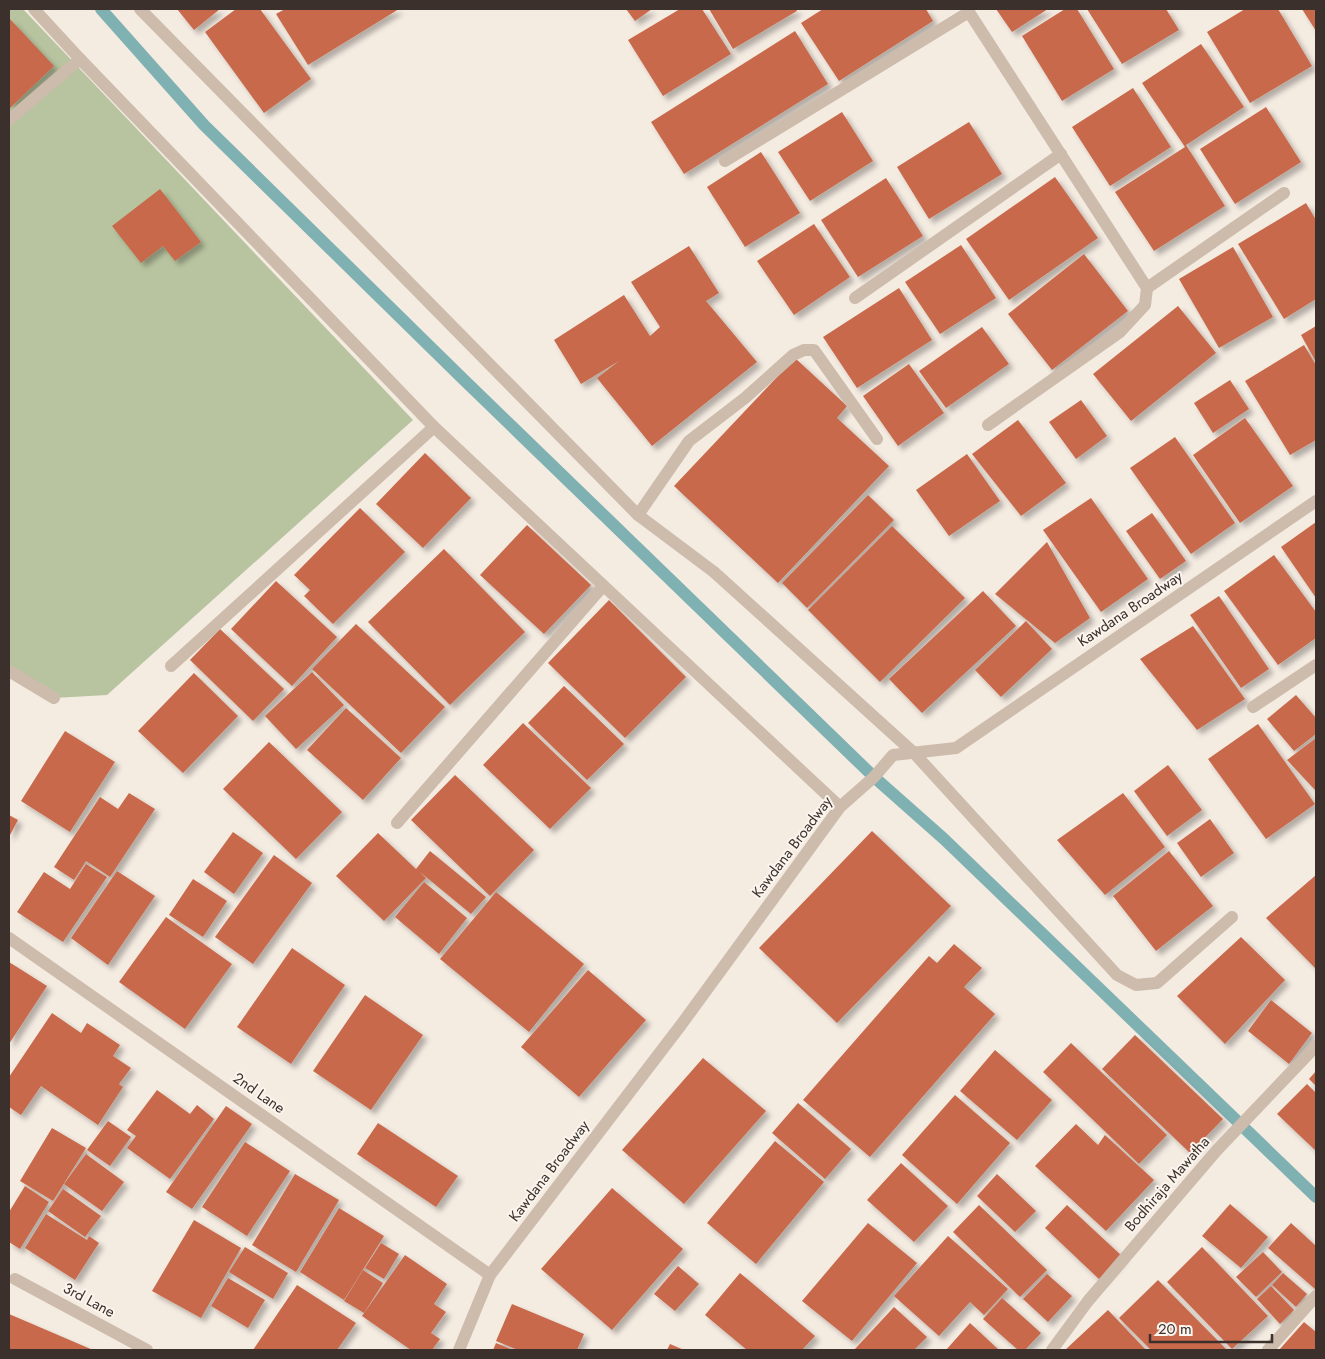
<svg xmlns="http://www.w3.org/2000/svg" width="1325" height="1359" viewBox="0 0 1325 1359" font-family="Jost,sans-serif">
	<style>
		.green { fill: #b8c4a0 }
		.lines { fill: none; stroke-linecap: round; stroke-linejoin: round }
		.stream { stroke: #7fb0b2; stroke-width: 12 }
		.building { fill: #c8694b; filter: url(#shadow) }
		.minor { stroke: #cdbbac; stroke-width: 12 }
		.labels { text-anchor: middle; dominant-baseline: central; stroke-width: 4; stroke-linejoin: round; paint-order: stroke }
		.street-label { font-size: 15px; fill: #3b302b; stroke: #fbf5ee }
	</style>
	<defs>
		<filter id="shadow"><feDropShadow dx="4.5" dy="4.5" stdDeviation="2.5" flood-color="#0004"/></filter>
	</defs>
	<rect width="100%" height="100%" fill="#f4ebe1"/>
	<path class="green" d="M9,9H23L413,420L107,695L54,698L9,671Z"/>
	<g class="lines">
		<path class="stream" d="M101,9L204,125L462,378L874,777L944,839L1316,1197"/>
	</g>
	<g class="building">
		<path d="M177,9H220L194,30Z"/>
		<path d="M236,9H260L311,79L264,113L205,32Z"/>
		<path d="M285,9H399L308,65L276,14Z"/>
		<path d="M626,9H652L635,21Z"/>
		<path d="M680,9H702L731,54L663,96L628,40Z"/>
		<path d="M709,9H796L797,11L733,49Z"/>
		<path d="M823,9H926L933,21L839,81L801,23Z"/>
		<path d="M996,9H1048L1012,32Z"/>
		<path d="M1065,9H1077L1114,69L1062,101L1022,36Z"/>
		<path d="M1087,9H1166L1179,30L1122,64Z"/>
		<path d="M1245,9H1278L1312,66L1250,103L1207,32Z"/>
		<path d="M1302,9H1316V31Z"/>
		<path d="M9,18L54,66L9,109Z"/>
		<path d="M795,31L828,84L684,174L651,122Z"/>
		<path d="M1201,44L1244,107L1186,145L1225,206L1154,251L1115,192L1185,147L1142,83Z"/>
		<path d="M1133,88L1171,147L1110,186L1072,127Z"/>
		<path d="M1266,107L1301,162L1235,204L1200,149Z"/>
		<path d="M842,112L873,161L810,201L778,152Z"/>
		<path d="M969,122L1002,174L929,219L897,167Z"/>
		<path d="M761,152L800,213L745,247L707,187Z"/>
		<path d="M1055,177L1098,238L1009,300L966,239Z"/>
		<path d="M886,178L923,236L858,277L821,220Z"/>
		<path d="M160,189L201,242L175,261L163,246L141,263L112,226Z"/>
		<path d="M1306,203L1316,220V299L1284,319L1238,244Z"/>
		<path d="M814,224L850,277L794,315L757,261Z"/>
		<path d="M961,245L996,298L940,334L905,282Z"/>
		<path d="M689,246L719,293L706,301L757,362L652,446L597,378L619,361L581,384L554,340L624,295L650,336L660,327L631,282Z"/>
		<path d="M1233,247L1273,317L1219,348L1179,279Z"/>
		<path d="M1084,254L1128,311L1052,370L1008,314Z"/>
		<path d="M899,288L932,340L857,388L823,337Z"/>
		<path d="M1178,306L1216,353L1131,421L1093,374Z"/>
		<path d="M1316,326V362L1301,335Z"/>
		<path d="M982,327L1009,364L946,408L919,371Z"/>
		<path d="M1304,345L1316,365V440L1290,455L1245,381Z"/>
		<path d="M795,358L847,406L837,418L889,466L778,583L674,486Z"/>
		<path d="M909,364L944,413L898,446L863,396Z"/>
		<path d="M1230,380L1249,409L1213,433L1194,403Z"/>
		<path d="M1081,400L1107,436L1076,459L1049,422Z"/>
		<path d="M1245,418L1293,486L1240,523L1193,455Z"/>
		<path d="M1018,420L1066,483L1021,516L972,454Z"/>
		<path d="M1175,437L1235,523L1191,554L1130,468Z"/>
		<path d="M425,453L471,498L423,548L376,504Z"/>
		<path d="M967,454L1000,501L949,536L916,490Z"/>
		<path d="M868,495L894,520L807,608L782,583Z"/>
		<path d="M1091,498L1148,579L1101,612L1043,530Z"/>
		<path d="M360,508L405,552L333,624L304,596L310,590L294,575Z"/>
		<path d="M1152,513L1186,561L1160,579L1126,531Z"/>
		<path d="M1316,522V598L1281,547Z"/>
		<path d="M527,525L591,585L544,634L480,575Z"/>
		<path d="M892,526L965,598L880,682L808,610Z"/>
		<path d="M1047,542L1090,618L1055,643L995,594Z"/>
		<path d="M444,549L525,632L450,705L368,622Z"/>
		<path d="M1274,555L1316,612V638L1278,665L1224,591Z"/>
		<path d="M276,581L337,637L292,686L231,629Z"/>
		<path d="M983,591L1016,626L922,713L889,679Z"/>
		<path d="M1219,596L1269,669L1241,688L1190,615Z"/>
		<path d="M609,600L686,677L625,738L548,663Z"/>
		<path d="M1026,621L1052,649L1001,697L975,670Z"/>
		<path d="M356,624L445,707L401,753L312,669Z"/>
		<path d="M1193,626L1245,699L1197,730L1140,659Z"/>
		<path d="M220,629L284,689L253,721L190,660Z"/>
		<path d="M312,672L344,705L296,749L265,716Z"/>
		<path d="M194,673L238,716L183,773L138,731Z"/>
		<path d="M564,686L624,744L587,780L528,723Z"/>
		<path d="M1296,695L1316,718V734L1294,751L1267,719Z"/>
		<path d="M346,708L401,758L363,800L307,750Z"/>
		<path d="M523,723L591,788L550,829L483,765Z"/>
		<path d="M1258,724L1315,804L1266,839L1208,759Z"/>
		<path d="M65,731L115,762L70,832L21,801Z"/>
		<path d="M1316,738V791L1287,760Z"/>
		<path d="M269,742L342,812L296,859L223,789Z"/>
		<path d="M1168,765L1202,810L1167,836L1134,791Z"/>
		<path d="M455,775L534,850L490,896L411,820Z"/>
		<path d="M129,793L155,809L110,877L86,861L74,880L54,867L100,797L118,809Z"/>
		<path d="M1123,793L1165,847L1105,895L1057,840Z"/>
		<path d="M9,815L18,820L9,837Z"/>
		<path d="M1210,819L1234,853L1201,877L1177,843Z"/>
		<path d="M872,831L951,906L837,1023L759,948Z"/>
		<path d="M233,832L263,853L234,894L204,872Z"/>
		<path d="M378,833L416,869L430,851L486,897L471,914L420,872L426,878L384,921L336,876Z"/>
		<path d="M1169,851L1213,906L1156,951L1113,896Z"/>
		<path d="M274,855L312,883L253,964L215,937Z"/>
		<path d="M86,864L107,877L63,942L17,912L44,872L70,889Z"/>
		<path d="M117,871L155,896L108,965L71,938Z"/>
		<path d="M1316,875V969L1266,918Z"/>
		<path d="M193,879L227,901L203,937L169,915Z"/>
		<path d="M424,882L467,918L439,954L395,917Z"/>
		<path d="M496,892L584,964L529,1032L440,959Z"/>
		<path d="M166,917L232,964L185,1029L119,982Z"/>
		<path d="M1241,937L1285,980L1225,1044L1177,996Z"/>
		<path d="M954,944L982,968L964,987L995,1014L870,1157L803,1100L929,956L937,963Z"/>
		<path d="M292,948L345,985L291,1064L237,1027Z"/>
		<path d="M9,962L47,986L9,1044Z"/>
		<path d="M588,970L646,1020L579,1097L521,1047Z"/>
		<path d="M365,995L423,1035L371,1110L313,1071Z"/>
		<path d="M1271,1000L1312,1033L1289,1064L1248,1031Z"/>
		<path d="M52,1013L81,1033L87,1023L120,1045L113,1056L131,1068L119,1084L123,1087L98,1125L41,1086L21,1115L9,1107V1077Z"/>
		<path d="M1135,1035L1223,1119L1190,1153L1102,1069Z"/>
		<path d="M1071,1043L1167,1135L1139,1164L1043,1072Z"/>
		<path d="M995,1050L1052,1100L1017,1140L960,1091Z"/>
		<path d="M703,1058L766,1111L684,1204L622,1150Z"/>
		<path d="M1316,1071V1086L1309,1079Z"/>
		<path d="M1307,1084L1316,1093V1151L1277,1114Z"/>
		<path d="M157,1090L190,1114L197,1105L214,1119L170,1179L127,1148L136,1136L127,1130Z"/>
		<path d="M955,1095L1010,1143L957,1204L902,1155Z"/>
		<path d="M798,1103L851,1149L825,1179L772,1133Z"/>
		<path d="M226,1106L252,1124L192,1209L166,1192Z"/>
		<path d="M108,1121L131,1137L110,1166L87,1150Z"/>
		<path d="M378,1123L458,1176L436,1207L357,1154Z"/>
		<path d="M1076,1124L1098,1145L1105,1135L1154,1180L1106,1231L1035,1166Z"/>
		<path d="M52,1128L86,1148L53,1201L20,1181Z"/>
		<path d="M775,1141L824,1182L756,1264L707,1223Z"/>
		<path d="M245,1142L290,1171L247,1236L202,1207Z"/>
		<path d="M86,1154L124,1182L102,1211L64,1184Z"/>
		<path d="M901,1163L948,1206L914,1242L867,1200Z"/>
		<path d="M295,1174L339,1200L296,1272L252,1245Z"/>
		<path d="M997,1174L1036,1211L1015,1232L977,1196Z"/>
		<path d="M25,1186L49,1202L20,1249L9,1242V1212Z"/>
		<path d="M612,1188L683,1249L612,1330L541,1269Z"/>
		<path d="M63,1189L101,1216L85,1237L48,1211Z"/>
		<path d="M1230,1204L1268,1237L1241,1268L1202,1236Z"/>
		<path d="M979,1205L1047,1270L1020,1297L953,1232Z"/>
		<path d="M1067,1205L1123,1257L1100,1280L1045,1228Z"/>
		<path d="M339,1208L384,1236L344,1300L300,1272Z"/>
		<path d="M46,1214L87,1240L89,1236L99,1243L75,1280L25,1248Z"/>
		<path d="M194,1220L241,1248L201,1318L152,1291Z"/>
		<path d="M868,1223L917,1263L852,1341L802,1301Z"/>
		<path d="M1291,1223L1316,1246V1288L1315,1289L1268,1248Z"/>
		<path d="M948,1236L1008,1289L984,1315L970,1302L939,1336L894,1296Z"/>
		<path d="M381,1243L399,1254L384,1279L365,1268Z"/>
		<path d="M245,1247L288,1273L273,1299L229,1272Z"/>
		<path d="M1202,1247L1268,1316L1232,1349L1167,1282Z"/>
		<path d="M1263,1252L1282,1272L1256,1297L1236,1277Z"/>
		<path d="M405,1255L447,1284L434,1304L446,1312L431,1333L440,1339L432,1350H411L362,1316Z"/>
		<path d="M678,1266L699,1284L675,1311L654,1294Z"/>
		<path d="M363,1270L383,1283L364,1313L344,1301Z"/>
		<path d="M740,1273L815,1336L802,1350H747L705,1315Z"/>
		<path d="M1283,1273L1307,1294L1296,1307L1272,1285Z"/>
		<path d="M1047,1274L1072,1296L1048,1322L1023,1299Z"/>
		<path d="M228,1278L265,1300L248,1328L211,1306Z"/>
		<path d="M1158,1280L1227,1350H1151L1119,1318Z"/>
		<path d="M297,1285L356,1323L337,1350H253Z"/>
		<path d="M1271,1286L1294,1310L1280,1324L1257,1299Z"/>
		<path d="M1002,1298L1041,1333L1025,1350H1018L983,1319Z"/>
		<path d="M512,1304L584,1334L577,1350H518L496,1341Z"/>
		<path d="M894,1307L927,1337L914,1350H854Z"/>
		<path d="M1108,1310L1146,1350H1065Z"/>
		<path d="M9,1314L93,1350H9Z"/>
		<path d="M1304,1322L1316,1332V1350H1279Z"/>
		<path d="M970,1323L999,1350H946Z"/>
		<path d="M496,1343L513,1350H493Z"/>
		<path d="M670,1344L684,1350H667Z"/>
	</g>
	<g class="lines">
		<g class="minor">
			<path d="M34,9L80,59L434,427L840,807"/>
			<path d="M140,9L638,515L714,572L914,753L1117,975L1136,985L1157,983L1232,917"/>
			<path d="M967,9L1147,288L1145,305L1120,332L988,425"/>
			<path d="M9,120L80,59"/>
			<path d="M725,161L969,12"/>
			<path d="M1147,288L1284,193"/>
			<path d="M855,298L1061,154"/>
			<path d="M638,515L689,441L745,398L793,355L804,350H814L877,439"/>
			<path d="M171,666L434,427"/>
			<path d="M9,671L54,698"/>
			<path d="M1253,707L1316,665"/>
			<path d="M397,823L603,586"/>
			<path d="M9,938L490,1275"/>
			<path d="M15,1279L147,1350"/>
			<path d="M459,1350L490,1275L681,1025L840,807L874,777L893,755L956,748L1316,501"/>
			<path d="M1052,1350L1088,1301L1217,1150L1316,1046"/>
			<path d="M1268,1350L1316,1296"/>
		</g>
	</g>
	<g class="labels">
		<g class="street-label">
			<text transform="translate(1130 609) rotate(-34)">Kawdana Broadway</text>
			<text transform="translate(792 847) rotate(-53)">Kawdana Broadway</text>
			<text transform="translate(259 1093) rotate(35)">2nd Lane</text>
			<text transform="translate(549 1171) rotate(-53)">Kawdana Broadway</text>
			<text transform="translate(1167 1184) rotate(-49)">Bodhiraja Mawatha</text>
			<text transform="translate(89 1300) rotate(28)">3rd Lane</text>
		</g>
	</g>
	<rect width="1325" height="1359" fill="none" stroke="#3b302b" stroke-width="20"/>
	<path d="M1150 1334v8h122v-8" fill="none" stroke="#3b302b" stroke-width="2.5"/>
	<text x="1158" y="1334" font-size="15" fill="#3b302b" stroke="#fbf5ee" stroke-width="4" paint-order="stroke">20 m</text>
</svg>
